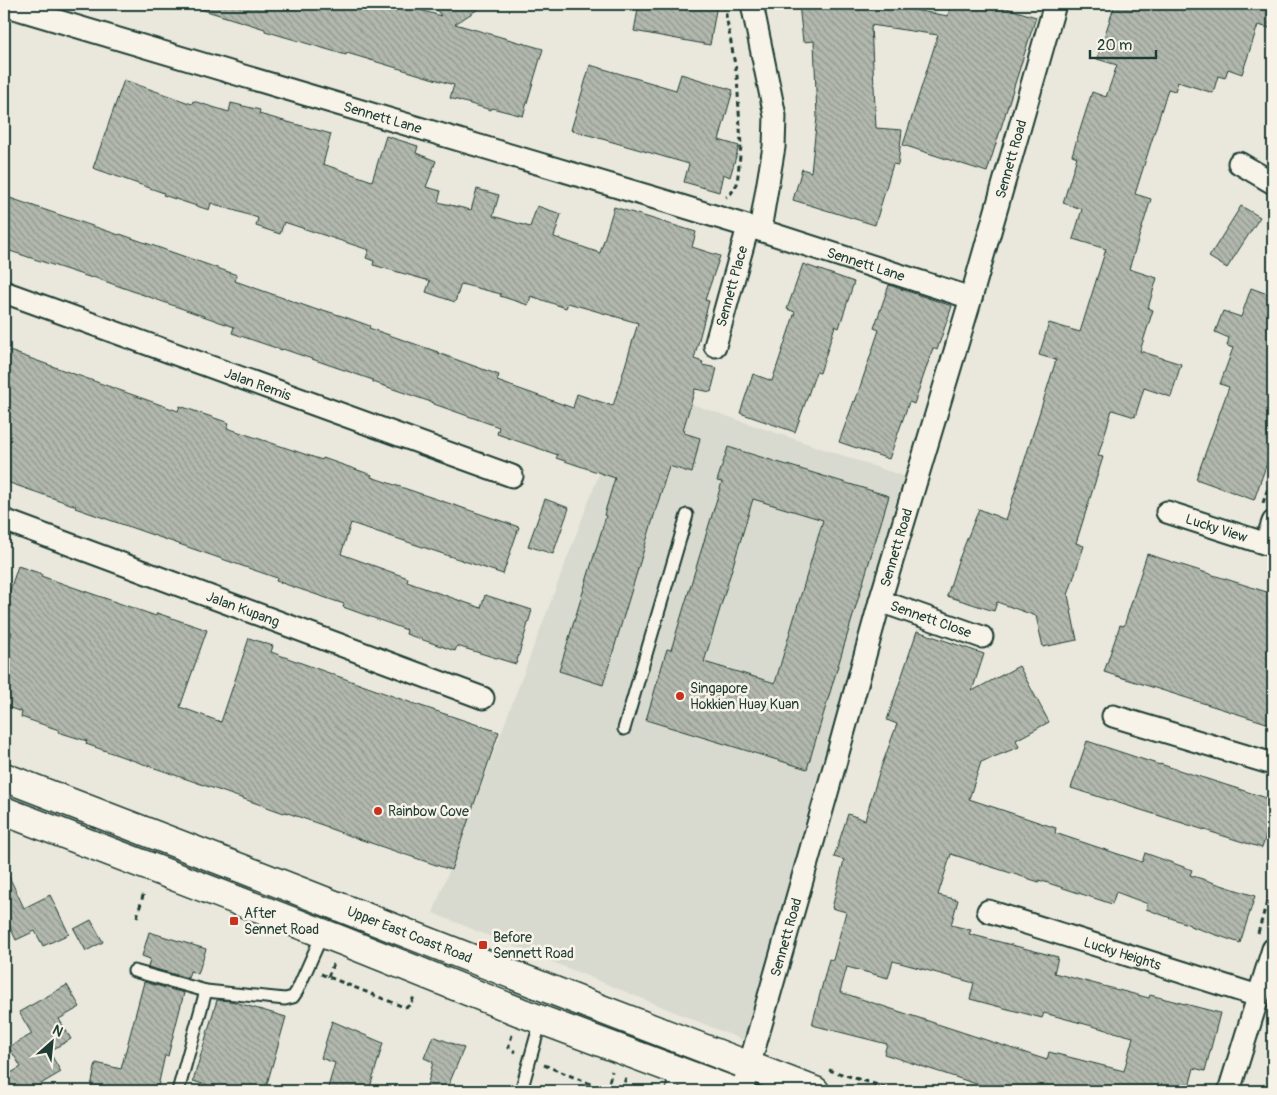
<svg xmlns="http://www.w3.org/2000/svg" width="1277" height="1095" viewBox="0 0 1277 1095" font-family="Pangolin,sans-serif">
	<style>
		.built { fill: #d9dacf }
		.building { fill: url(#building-back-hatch); stroke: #1f3d34; fill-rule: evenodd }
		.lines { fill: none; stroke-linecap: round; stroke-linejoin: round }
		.service-casing { stroke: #1f3d34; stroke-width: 15 }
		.minor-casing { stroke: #1f3d34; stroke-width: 25 }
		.secondary-casing { stroke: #1f3d34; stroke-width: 31 }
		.path { stroke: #1f3d34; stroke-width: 3; stroke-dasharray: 5 4; stroke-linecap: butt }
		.service { stroke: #f7f3e8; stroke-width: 11 }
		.minor { stroke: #f7f3e8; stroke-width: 21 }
		.secondary { stroke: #f7f3e8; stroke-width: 28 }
		.poi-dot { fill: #c8321e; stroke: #f7f3e8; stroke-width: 2 }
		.labels { text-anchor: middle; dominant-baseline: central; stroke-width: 5; stroke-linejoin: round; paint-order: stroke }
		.street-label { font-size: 14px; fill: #1f3d34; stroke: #f7f3e8 }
		.poi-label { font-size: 14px; fill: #1f3d34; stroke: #f7f3e8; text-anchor: start }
	</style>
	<defs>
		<pattern id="building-back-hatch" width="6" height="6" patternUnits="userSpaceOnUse" patternTransform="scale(1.25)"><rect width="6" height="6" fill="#b2b8ae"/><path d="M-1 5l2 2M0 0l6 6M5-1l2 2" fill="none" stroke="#90978e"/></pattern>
	</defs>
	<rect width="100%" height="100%" fill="#eae8dd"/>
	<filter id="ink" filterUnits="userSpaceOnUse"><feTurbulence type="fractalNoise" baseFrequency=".02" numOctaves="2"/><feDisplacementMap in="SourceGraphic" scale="10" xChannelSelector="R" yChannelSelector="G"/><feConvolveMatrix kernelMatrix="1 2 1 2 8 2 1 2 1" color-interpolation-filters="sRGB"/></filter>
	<g filter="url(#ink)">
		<path class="built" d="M633,384L909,478L743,1040L433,913Z"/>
		<g class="building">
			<path d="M198,4H400L441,16L433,4H486L455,24L543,49L523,116L492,108L491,110L450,98L454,85L347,53L346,55L265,31V29L197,8Z"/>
			<path d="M639,4H717L710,45L634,31Z"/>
			<path d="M799,4H915L914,10L948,16L951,4H993L1036,17L987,172L903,145L938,35L871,25L876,128L902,130L898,165L893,164L875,225L793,200L802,169L811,172L817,117L814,41L803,42Z"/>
			<path d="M1115,4H1273V29L1258,25L1242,74L1228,69L1225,78L1218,76L1213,93L1178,82L1175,91L1168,89L1135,194L1151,199L1129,269L1157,278L1148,308L1153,310L1140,351L1181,364L1171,397L1144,388L1135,417L1112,410L1098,456L1103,457L1076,543L1084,546L1068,595L1077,640L1043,647L1036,616L997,602L994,611L947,596L957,564L979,509L1006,520L1056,360L1039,355L1049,323L1080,332L1106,249L1073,239L1082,209L1063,203L1077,157L1072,155L1092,92L1106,97L1117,65L1097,59Z"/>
			<path d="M590,65L676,90L681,74L733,90L719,140L739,146L730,177L723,174L719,192L684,182L689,164L571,130Z"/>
			<path d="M124,80L192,104L193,101L229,112L231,103L260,110L259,114L331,134L323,164L372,181L386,136L418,146L416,153L436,161L426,187L441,191L438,202L471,210L477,189L499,195L493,216L530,227L537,206L561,214L554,237L600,253L614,207L696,232L692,247L720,256L705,300L709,301L694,359L703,362L702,365L717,368L711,392L695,389L683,430H685L684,433L700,438L692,473L669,466L603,685L559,671L606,516L604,515L615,478L556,458L558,455L497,434L499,427L434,404V403L373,382V380L283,349L282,350L232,333L234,327L93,277L92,278L4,249V196L119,235L120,234L237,275L235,281L320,311V309L345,317L370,326L369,328L438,352V353L499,375L497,381L573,408L577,394L613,406L638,323L568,303L566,308L531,296L528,305L500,296L501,294L461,284L455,302L426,292L430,281L373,265L374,261L366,258L369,250L284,222L280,234L256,226L258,218L211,203L209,210L163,195L164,193L93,168Z"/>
			<path d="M1241,206L1260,217L1227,268L1209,257Z"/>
			<path d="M803,264L854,282L839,328L835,326L820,373L816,372L795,432L740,413L753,374L772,381L795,312L787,309Z"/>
			<path d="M889,285L952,306L937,350L933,348L914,404L909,402L889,459L839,442L854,401L855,402L879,330L874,328Z"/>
			<path d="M1251,288L1273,296V446L1254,500L1196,479L1229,387L1220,384L1233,348L1227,346L1229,338L1215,332L1223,311L1241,317Z"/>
			<path d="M4,349L178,411L180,406L229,423L227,428L322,460L323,458L372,475L371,477L519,527L503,574L351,523L341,554L408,578L407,582L481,608L485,595L532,610L516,664L457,646L455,651L406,634L407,630L343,607L344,604L276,581L277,578L75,508L76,506L4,481Z"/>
			<path d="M728,447L889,496L807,769L646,720L667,649L671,650L722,482L717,481ZM753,499L823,520L775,683L704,662Z"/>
			<path d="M545,499L569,508L553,554L528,546Z"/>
			<path d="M1147,554L1273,594V725L1104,672L1120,625L1124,626Z"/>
			<path d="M18,566L42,574L41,576L156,616L157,613L207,630L180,707L221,722L249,638L273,646L271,652L409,702L499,732L451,870L356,838L328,828V827L285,812L284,813L86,744L87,741L58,732L59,730L21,717L22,712L4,706V658L12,632L4,630V608Z"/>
			<path d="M917,631L984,654L972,691L1019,666L1049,722L1016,740L1019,747L981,762L969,799L1056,828L1055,833L1142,862L1145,853L1192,870L1190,875L1255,896L1240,943L1190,926V925L1146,909L1148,904L1116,892L1112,904L1039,880V882L951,854L938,895L958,900L951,925L971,930L969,934L1058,957L1054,973L1149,998L1150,995L1220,1013L1205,1071L1194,1068L1188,1091H998L884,1054L887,1044L812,1025L829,959L833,960L846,912L832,908L844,860L834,857L848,814L865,820L879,773L897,724L887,720ZM893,961L974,983L970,999L1042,1018L1044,1013L1133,1037L1124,1071L1049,1052L1047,1060L840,992L847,967L888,978Z"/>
			<path d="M1087,741L1160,765V764L1273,800V814L1262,848L1071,788Z"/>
			<path d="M4,866L24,908L50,895L69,934L43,946L35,931L16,940L4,914Z"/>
			<path d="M91,920L103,942L86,951L74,929Z"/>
			<path d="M149,932L206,949L198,974L190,971L188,978L148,967L150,959L142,956Z"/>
			<path d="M144,982L184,993L168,1056L165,1055L157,1091H90L96,1063L121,1069Z"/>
			<path d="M67,985L80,1007L59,1019L71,1039L48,1052L50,1053L61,1072L39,1085L43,1091H11L4,1077L21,1067L9,1047L32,1034L19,1012Z"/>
			<path d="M217,1000L231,1001L286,1017L265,1091H227L193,1081Z"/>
			<path d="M332,1021L383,1043L369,1091H327L335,1063L321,1058Z"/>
			<path d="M433,1036L464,1048L446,1091H426L433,1062L424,1058Z"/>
		</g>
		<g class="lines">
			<g class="service-casing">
				<g id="service">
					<path d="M624,729L687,515"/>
					<path d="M134,971L206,991L285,999L293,997L297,991L323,933"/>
					<path d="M178,1091L206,991"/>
					<path d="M521,1091L541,1020"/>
					<path d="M672,1091L676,1071"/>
				</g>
			</g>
			<g class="minor-casing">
				<g id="minor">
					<path d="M752,4L775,116L774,147L760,230"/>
					<path id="s1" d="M4,5L665,201L760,230L971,298"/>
					<path d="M1239,163L1273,183"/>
					<path id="s2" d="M4,292L512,476"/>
					<path id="s3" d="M715,346L748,227"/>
					<path id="s4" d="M1167,512L1273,546"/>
					<path id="s5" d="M4,520L483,698"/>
					<path d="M1266,543L1273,522"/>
					<path id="s6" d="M880,601L982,637"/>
					<path d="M1113,716L1273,764"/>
					<path id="s7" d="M988,911L1258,996"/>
					<path id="s8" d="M742,1091L828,789L880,601L971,298L1055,4"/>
					<path d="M1229,1091L1273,949"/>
				</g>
			</g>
			<g class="secondary-casing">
				<g id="secondary">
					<path id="s9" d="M4,777L243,869L585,1003L815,1091"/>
					<path d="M4,811L343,941L520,1012L732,1091"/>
				</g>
			</g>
			<g class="path">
				<path d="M724,4L737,76L741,146L737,184L730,195L726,197"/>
				<path d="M1263,503L1273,473"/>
				<path d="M137,917L144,892"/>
				<path d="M1258,933L1273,881"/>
				<path d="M321,974L404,1007C411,1007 412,1002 414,996"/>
				<path d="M328,977L333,964"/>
				<path d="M512,1035L509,1045V1048L516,1052"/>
				<path d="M544,1065L608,1091"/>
				<path d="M829,1070L897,1091"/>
				<path d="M607,1090L612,1071"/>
				<path d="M622,1091L626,1077"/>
			</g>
			<use href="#service" class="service"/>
			<use href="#minor" class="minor"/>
			<use href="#secondary" class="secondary"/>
		</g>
	</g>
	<g class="poi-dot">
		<circle cx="680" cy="696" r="5"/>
		<circle cx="378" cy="811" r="5"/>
		<rect x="229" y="916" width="10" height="10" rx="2.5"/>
		<rect x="478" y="940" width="10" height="10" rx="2.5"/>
	</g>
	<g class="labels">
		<g class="street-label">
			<text stroke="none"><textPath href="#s1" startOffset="395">Sennett Lane</textPath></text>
			<text stroke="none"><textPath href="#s8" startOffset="970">Sennett Road</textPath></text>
			<text stroke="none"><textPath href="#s1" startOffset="900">Sennett Lane</textPath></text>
			<text stroke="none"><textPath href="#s3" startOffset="62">Sennett Place</textPath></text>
			<text stroke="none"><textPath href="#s2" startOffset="270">Jalan Remis</textPath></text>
			<text stroke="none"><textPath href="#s4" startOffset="52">Lucky View</textPath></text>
			<text stroke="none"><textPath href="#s8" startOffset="565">Sennett Road</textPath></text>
			<text stroke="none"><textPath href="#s5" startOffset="255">Jalan Kupang</textPath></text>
			<text stroke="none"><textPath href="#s6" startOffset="54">Sennett Close</textPath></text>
			<text stroke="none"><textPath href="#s9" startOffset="435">Upper East Coast Road</textPath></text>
			<text stroke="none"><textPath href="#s8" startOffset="160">Sennett Road</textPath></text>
			<text stroke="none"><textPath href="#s7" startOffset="141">Lucky Heights</textPath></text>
		</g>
		<g class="poi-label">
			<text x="690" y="688">Singapore<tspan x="690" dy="16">Hokkien Huay Kuan</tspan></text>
			<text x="388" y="811">Rainbow Cove</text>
			<text x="244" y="913">After<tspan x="244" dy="16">Sennet Road</tspan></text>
			<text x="493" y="937">Before<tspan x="493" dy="16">Sennett Road</tspan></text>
		</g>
	</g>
	<rect width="1277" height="1095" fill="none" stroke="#f7f3e8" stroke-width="20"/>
	<rect x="10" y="10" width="1257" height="1075" fill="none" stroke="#1f3d34" stroke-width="2" filter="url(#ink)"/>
	<g transform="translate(52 1042) rotate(27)" stroke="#f7f3e8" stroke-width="4" paint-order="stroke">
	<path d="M0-4L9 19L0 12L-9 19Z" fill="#1f3d34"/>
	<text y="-8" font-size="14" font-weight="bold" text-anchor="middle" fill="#1f3d34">N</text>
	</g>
	<path d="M1090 50v8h66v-8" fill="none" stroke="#1f3d34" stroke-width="2.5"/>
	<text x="1097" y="50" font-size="15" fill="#1f3d34" stroke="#f7f3e8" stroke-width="4" paint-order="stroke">20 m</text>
</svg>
